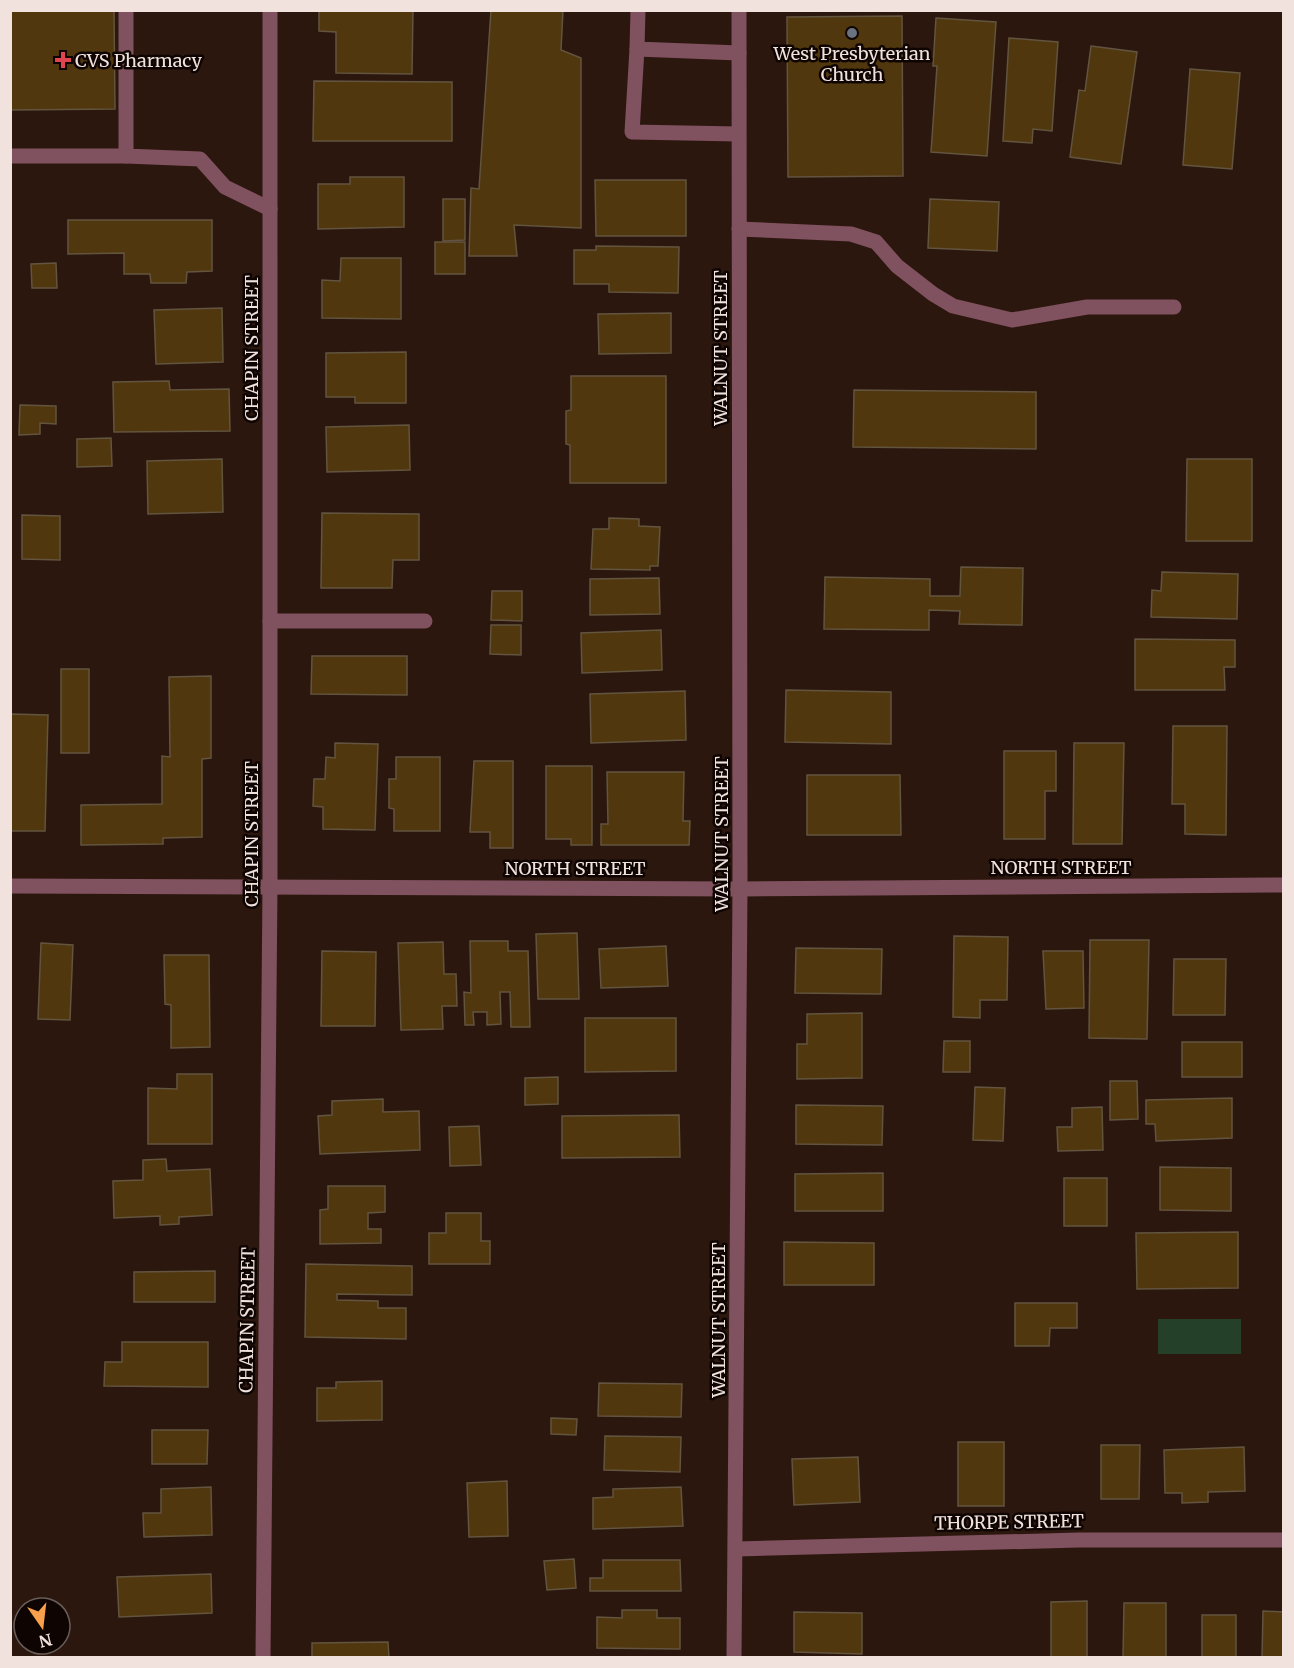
<svg xmlns="http://www.w3.org/2000/svg" width="1294" height="1668" viewBox="0 0 1294 1668" font-family="Merriweather,serif">
	<style>
		.green { fill: #244029 }
		.building { fill: #50370d; stroke: #62543f; stroke-width: 1.5 }
		.lines { fill: none; stroke-linecap: round; stroke-linejoin: round }
		.service { stroke: #80515e; stroke-width: 15 }
		.minor { stroke: #80515e; stroke-width: 15 }
		.worship-dot { fill: #6b7280; stroke: #0e0503; stroke-width: 2 }
		.health-dot { fill: #e0444e; stroke: #0e0503; stroke-width: 2 }
		.labels { text-anchor: middle; dominant-baseline: central; stroke-width: 5; stroke-linejoin: round; paint-order: stroke }
		.poi-label { font-size: 18px; fill: #f1e2dd; stroke: #0e0503 }
		.street-label { font-size: 18px; fill: #f1e2dd; stroke: #0e0503 }
	</style>
	<rect width="100%" height="100%" fill="#2c170f"/>
	<rect class="green" x="1158" y="1319" width="83" height="35"/>
	<g class="building">
		<path d="M10,10H114L115,109L10,110Z"/>
		<path d="M319,10H413L412,74L336,73V32L319,31Z"/>
		<path d="M491,10H563L561,50L581,58V228L514,225L517,256H469L471,188L479,189Z"/>
		<path d="M902,16L903,176L788,177L787,17Z"/>
		<path d="M936,18L996,22L987,156L931,152L937,66H933Z"/>
		<path d="M1009,38L1058,42L1052,131L1033,129L1032,143L1003,141Z"/>
		<path d="M1091,46L1137,52L1121,164L1070,157L1079,90L1085,91Z"/>
		<path d="M1190,69L1240,73L1232,169L1183,165Z"/>
		<path d="M314,81L452,82V141H313Z"/>
		<path d="M350,177H404V227L318,229V184H350Z"/>
		<path d="M595,180H686V236H596Z"/>
		<path d="M443,199H465V240L443,241Z"/>
		<path d="M930,199L999,202L997,251L928,248Z"/>
		<path d="M68,220H212V271L187,272L186,283H151L150,274H124V253L68,254Z"/>
		<rect x="435" y="242" width="30" height="32"/>
		<path d="M596,246L679,247L678,293L609,292V284H574V250H596Z"/>
		<path d="M341,258H401V319L322,318V280L340,281Z"/>
		<path d="M56,263L57,288H32L31,264Z"/>
		<path d="M222,308L223,362L156,364L154,310Z"/>
		<path d="M671,313V353L599,354L598,314Z"/>
		<path d="M406,352V403H355V397H326V353Z"/>
		<path d="M571,376H666V483H570V445L566,444V411L571,410Z"/>
		<path d="M169,381L170,390L229,389L230,431L114,432L113,382Z"/>
		<path d="M854,390L1036,392V449L853,447Z"/>
		<path d="M20,405L56,406V424L40,423V434L19,435Z"/>
		<path d="M409,425L410,470L327,472L326,427Z"/>
		<path d="M111,438L112,466L77,467V439Z"/>
		<path d="M222,459L223,512L148,514L147,461Z"/>
		<path d="M1187,459H1252V541H1186Z"/>
		<path d="M322,513L419,514V560H393L392,588H321Z"/>
		<path d="M22,515L60,516V560L22,559Z"/>
		<path d="M609,518L639,519V526L660,527L658,566H650V570L591,569L593,529H609Z"/>
		<path d="M961,567L1023,568L1022,625L959,624L960,611L929,610V630L824,629L825,577L930,579V596H960Z"/>
		<path d="M1162,572L1238,574L1237,619L1151,617L1152,590L1161,591Z"/>
		<path d="M659,578L660,614L590,615V579Z"/>
		<path d="M492,591H522V621L491,620Z"/>
		<path d="M491,625H521V655L490,654Z"/>
		<path d="M661,630L662,670L582,673L581,633Z"/>
		<path d="M1135,639L1235,640V667H1224L1225,690H1135Z"/>
		<path d="M312,656H407V695L311,694Z"/>
		<rect x="61" y="669" width="28" height="84"/>
		<path d="M211,676V758L202,759V837L163,838V844L81,845V805L162,804V756L170,757L169,677Z"/>
		<path d="M786,690L891,692V744L785,742Z"/>
		<path d="M685,691L686,740L591,743L590,694Z"/>
		<path d="M10,714L48,715L45,831H10Z"/>
		<path d="M1173,726H1227L1226,835L1185,834V804H1172Z"/>
		<path d="M335,743L378,744L375,830L323,829V807L313,806L314,779H325L326,757L335,758Z"/>
		<path d="M1074,743H1124L1122,844H1073Z"/>
		<path d="M1004,751H1056V791H1045V839H1004Z"/>
		<path d="M396,757H440V831H394V809L389,808V779H396Z"/>
		<path d="M474,761H513V848H490V832H470Z"/>
		<path d="M546,766H592V845H571V839H546Z"/>
		<path d="M607,772H684L683,821H690L689,845H601V824H608Z"/>
		<path d="M807,775H900L901,835H807Z"/>
		<path d="M577,933L579,999H538L536,934Z"/>
		<path d="M954,936L1008,937L1007,1000H980V1018L953,1017Z"/>
		<path d="M1090,940H1149L1147,1039L1089,1038Z"/>
		<path d="M470,941H508V951H528L530,1027H511L510,992H500L501,1024L487,1025V1012H473L474,1025H465L464,992L471,993Z"/>
		<path d="M443,942L444,974H456L457,1006H442L443,1029L401,1030L398,943Z"/>
		<path d="M41,943L73,945L70,1020L38,1019Z"/>
		<path d="M666,946L668,986L601,988L599,949Z"/>
		<path d="M796,948L882,949L881,994L795,993Z"/>
		<path d="M322,951L376,952L375,1026H321Z"/>
		<path d="M1043,951H1083L1084,1008L1046,1009Z"/>
		<path d="M164,955H209L210,1047L171,1048V1005L165,1004Z"/>
		<path d="M1174,959H1226L1225,1015H1173Z"/>
		<path d="M862,1013V1078L797,1079V1044H807V1014Z"/>
		<path d="M585,1018H676V1071L585,1072Z"/>
		<path d="M944,1041H970V1072H943Z"/>
		<rect x="1182" y="1042" width="60" height="35"/>
		<path d="M177,1074H212V1144H148V1088L177,1089Z"/>
		<path d="M558,1077V1104L525,1105V1078Z"/>
		<path d="M1110,1081H1137L1138,1119L1110,1120Z"/>
		<path d="M975,1087L1005,1088L1003,1141L973,1140Z"/>
		<path d="M1232,1098V1138L1156,1141L1155,1124H1146V1100Z"/>
		<path d="M383,1099V1112L419,1111L420,1150L320,1154L318,1116L332,1115V1101Z"/>
		<path d="M796,1105L883,1106L882,1145L796,1144Z"/>
		<path d="M1102,1107L1103,1150L1058,1151L1057,1127H1072V1108Z"/>
		<path d="M679,1115L680,1157L562,1158V1116Z"/>
		<path d="M479,1126L481,1165L450,1166L449,1127Z"/>
		<path d="M166,1159L167,1171L210,1169L212,1215L179,1217V1224L160,1225V1216L114,1218L113,1181L143,1180V1160Z"/>
		<path d="M1160,1167L1231,1168V1211L1160,1210Z"/>
		<path d="M883,1173V1211H795V1174Z"/>
		<rect x="1064" y="1178" width="43" height="48"/>
		<path d="M328,1186H385V1212L368,1213V1229H381V1243L320,1244V1210L328,1209Z"/>
		<path d="M446,1213H481V1241H490V1264H429V1233H446Z"/>
		<path d="M1238,1232V1288L1137,1289L1136,1233Z"/>
		<path d="M784,1242L874,1243V1285H784Z"/>
		<path d="M306,1264L412,1266V1295L337,1294V1300L378,1301V1308H406V1339L305,1337Z"/>
		<path d="M215,1271V1302H134V1272Z"/>
		<path d="M1015,1303H1077V1328H1050L1049,1346H1015Z"/>
		<path d="M122,1342H208V1387L104,1386L105,1362H122Z"/>
		<path d="M382,1381V1420L317,1421V1388H336V1382Z"/>
		<path d="M599,1383L682,1384L681,1417L598,1416Z"/>
		<path d="M551,1418L577,1419L576,1435L551,1434Z"/>
		<path d="M152,1430H208L207,1464H152Z"/>
		<path d="M605,1436L681,1437L680,1472L604,1470Z"/>
		<rect x="958" y="1442" width="46" height="64"/>
		<path d="M1101,1445H1140L1139,1499H1101Z"/>
		<path d="M1244,1447L1245,1491L1208,1492V1502L1182,1503V1493H1165L1164,1450Z"/>
		<path d="M858,1457L860,1502L794,1505L792,1459Z"/>
		<path d="M507,1481L508,1536L469,1537L467,1483Z"/>
		<path d="M211,1487L212,1535L144,1537L143,1513H161V1489Z"/>
		<path d="M681,1487L683,1526L593,1529V1498L613,1497V1489Z"/>
		<path d="M574,1559L576,1588L547,1590L544,1561Z"/>
		<path d="M603,1560H680L681,1591H590V1578H603Z"/>
		<path d="M211,1574L212,1613L119,1617L117,1577Z"/>
		<path d="M1087,1601V1658H1051V1602Z"/>
		<path d="M1124,1603H1166V1658H1123Z"/>
		<path d="M622,1610H657V1618H680V1649L597,1648V1617L622,1618Z"/>
		<path d="M1263,1611L1284,1612V1658H1262Z"/>
		<path d="M794,1612L862,1613V1654L794,1652Z"/>
		<rect x="1202" y="1615" width="34" height="43"/>
		<path d="M388,1642L389,1658H312V1643Z"/>
	</g>
	<g class="lines">
		<g class="service">
			<path d="M126,10V156L200,159L225,187L270,209"/>
			<path d="M638,10L637,49L739,53"/>
			<path d="M637,49L632,132L738,134"/>
			<path d="M10,156H126"/>
			<path d="M739,229L851,234L876,242L897,266L933,294L953,306L1012,320L1087,307H1174"/>
			<path d="M270,621H425"/>
		</g>
		<g class="minor">
			<path d="M10,886L740,889L1284,885"/>
			<path d="M736,1549L1079,1540H1284"/>
			<path d="M263,1658L270,886V10"/>
			<path d="M734,1658L740,889L739,10"/>
		</g>
	</g>
	<circle class="worship-dot" cx="852" cy="33" r="6"/>
	<path class="health-dot" d="M60 51h6v6h6v6h-6v6h-6v-6h-6v-6h6z"/>
	<g class="labels">
		<g class="poi-label">
			<text x="852" y="53">West Presbyterian<tspan x="852" dy="21">Church</tspan></text>
			<text x="75" y="60" text-anchor="start">CVS Pharmacy</text>
		</g>
		<g class="street-label">
			<text transform="translate(251 348) rotate(-90)">CHAPIN STREET</text>
			<text transform="translate(720 348) rotate(-90)">WALNUT STREET</text>
			<text transform="translate(251 834) rotate(-90)">CHAPIN STREET</text>
			<text transform="translate(721 834) rotate(-90)">WALNUT STREET</text>
			<text x="1061" y="867">NORTH STREET</text>
			<text x="575" y="868">NORTH STREET</text>
			<text transform="translate(247 1320) rotate(-89)">CHAPIN STREET</text>
			<text transform="translate(718 1320) rotate(-90)">WALNUT STREET</text>
			<text transform="translate(1009 1522) rotate(-1)">THORPE STREET</text>
		</g>
	</g>
	<rect width="1294" height="1668" fill="none" stroke="#f1e2dd" stroke-width="24"/>
	<g transform="translate(42 1626) rotate(166)"><circle r="28" fill="#0e0503" stroke="#695d5a" stroke-width="1.5"/>
	<path d="M0-4.5L10 22L0 15L-10 22Z" fill="#f8a04b"/>
	<text y="-9" font-size="16" font-weight="bold" text-anchor="middle" fill="#f1e2dd">N</text>
	</g>
</svg>
